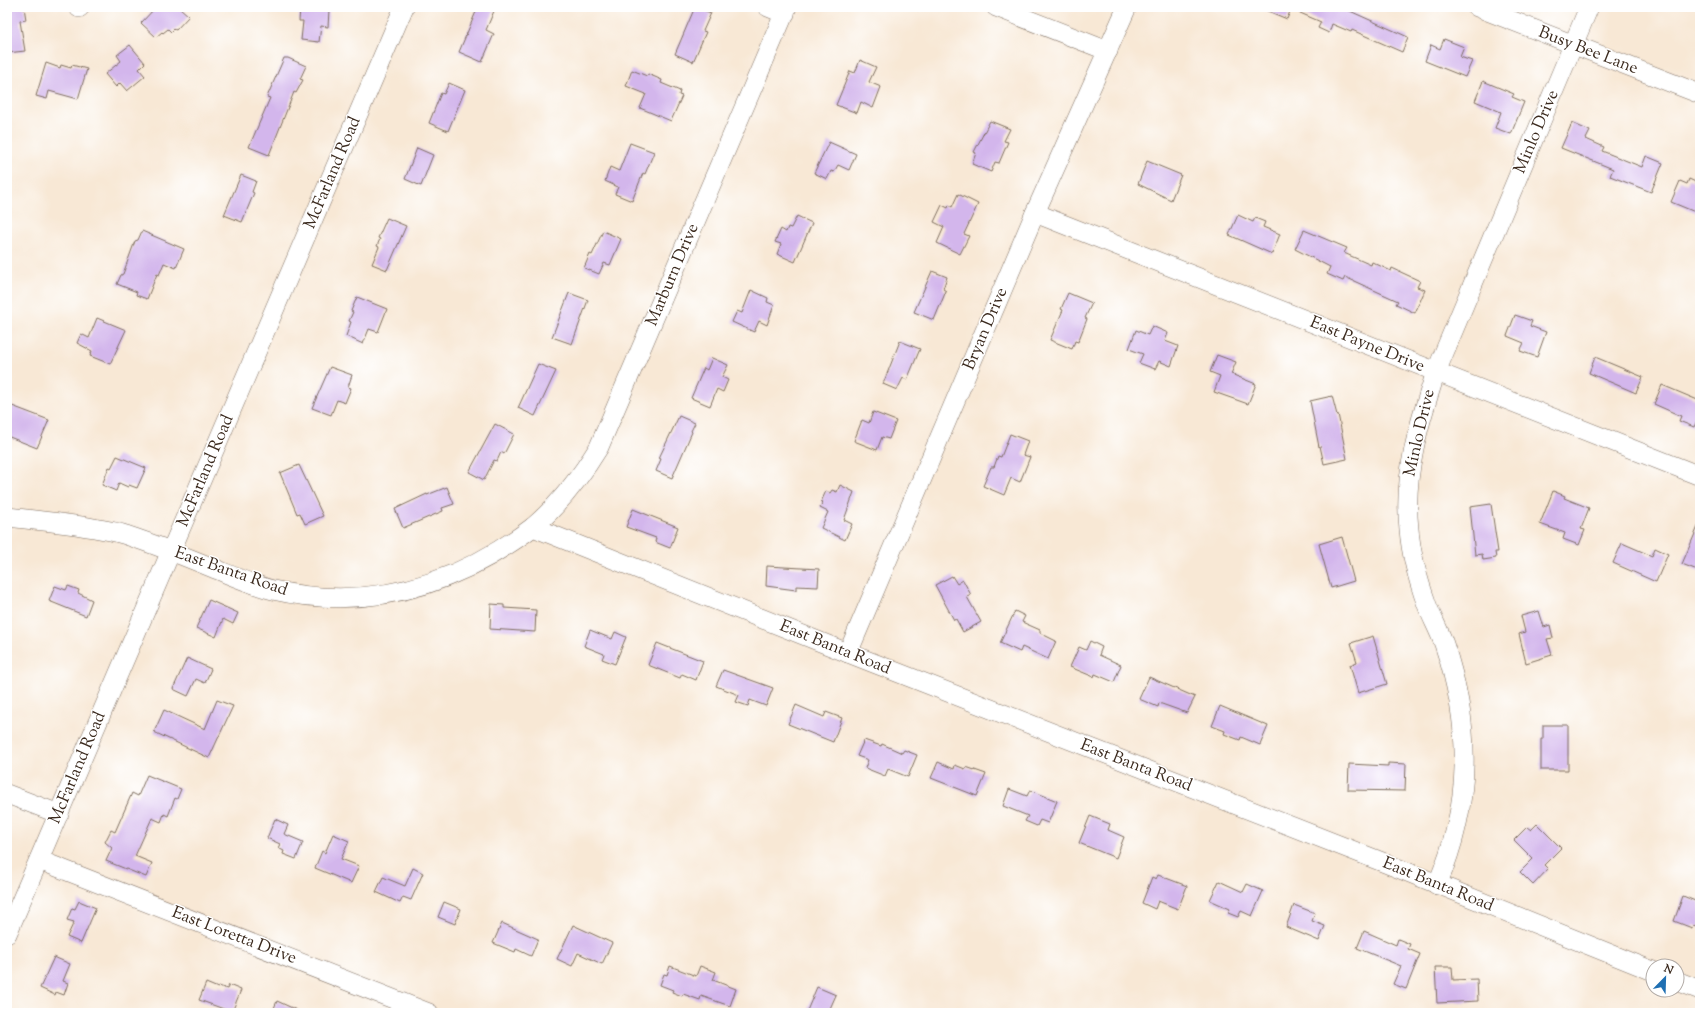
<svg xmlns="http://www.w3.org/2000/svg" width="1707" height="1020" viewBox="0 0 1707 1020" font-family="'Sorts Mill Goudy',serif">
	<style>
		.building { fill: #d3b6ec }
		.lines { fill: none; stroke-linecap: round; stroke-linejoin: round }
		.minor-casing { stroke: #7d6c5e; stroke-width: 20 }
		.minor { stroke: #fff; stroke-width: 19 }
		.labels { text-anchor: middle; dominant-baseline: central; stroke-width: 3; stroke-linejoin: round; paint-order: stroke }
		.street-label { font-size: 17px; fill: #3b2a1e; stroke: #fff }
	</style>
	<rect width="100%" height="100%" fill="#fff"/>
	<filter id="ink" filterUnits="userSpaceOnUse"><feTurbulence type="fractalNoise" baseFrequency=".025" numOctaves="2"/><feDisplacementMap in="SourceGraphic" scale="8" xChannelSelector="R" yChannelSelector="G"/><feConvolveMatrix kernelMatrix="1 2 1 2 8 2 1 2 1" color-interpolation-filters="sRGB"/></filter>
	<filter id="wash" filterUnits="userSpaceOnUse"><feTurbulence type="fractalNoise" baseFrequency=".012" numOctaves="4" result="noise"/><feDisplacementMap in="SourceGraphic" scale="16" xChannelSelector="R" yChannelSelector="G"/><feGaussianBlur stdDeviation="0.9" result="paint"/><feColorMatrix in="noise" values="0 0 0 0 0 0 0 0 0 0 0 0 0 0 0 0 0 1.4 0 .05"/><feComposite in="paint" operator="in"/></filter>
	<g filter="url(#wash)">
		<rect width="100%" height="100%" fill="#f8e8d5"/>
		<g id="blocks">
			<g class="building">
				<path d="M24,7L26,20L20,21L25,51L7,53V8Z"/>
				<path d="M156,7H179L189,16L176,30L174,29L171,32L168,29L163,33L162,32L156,37L141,23Z"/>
				<path d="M300,7H323V9L329,10L328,27L321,26L319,42L301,40L303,21H299Z"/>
				<path d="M478,7H484L494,11L486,30L494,34L482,62L459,52Z"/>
				<path d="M695,7L711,13L703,31L706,32L693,62L675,54Z"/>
				<path d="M1258,7H1341L1408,37L1402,52L1352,30L1351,32L1332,24L1329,33L1318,28L1321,22L1291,9L1287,19Z"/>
				<path d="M1444,39L1464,47L1460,57L1472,61L1465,77L1425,61L1431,45L1440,49Z"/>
				<path d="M130,45L145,63L139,69L145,76L127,91L120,83L116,87L105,74L121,61L117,55Z"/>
				<path d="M284,58H288L306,66L300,79L303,80L296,93L294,92L269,155L249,147L270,98L267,97Z"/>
				<path d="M860,60L876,67L869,82L881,87L873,108L861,102L857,113L836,105L850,71L855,73Z"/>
				<path d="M46,63L60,68L61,65L71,68L72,65L87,69L78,99L49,91L47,99L36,96Z"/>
				<path d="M632,70L647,76L648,74L662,80L661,83L680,91L679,95L682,96L671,121L640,108L646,94L626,86Z"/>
				<path d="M1483,81L1514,94L1512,97L1524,102L1511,134L1495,128L1501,112L1475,101Z"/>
				<path d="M449,83L465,90L448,131L429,123L441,93L444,94Z"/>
				<path d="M990,121L1010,129L1004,141L1008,142L999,163L995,162L991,172L972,164L976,153L974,152Z"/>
				<path d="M1572,123L1590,131L1586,139L1604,147L1602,151L1642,167L1646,156L1663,163L1651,192L1610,176L1613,169L1561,148Z"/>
				<path d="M829,142L856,154L849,170L838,165L834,172L831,171L827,179L814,173Z"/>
				<path d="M630,143L654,152L645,174L643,173L632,201L615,194L618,187L605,181L610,167L619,171Z"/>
				<path d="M417,148L433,155L421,186L405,179Z"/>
				<path d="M1147,161L1181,175L1171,200L1138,184Z"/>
				<path d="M241,175L256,181L252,192L254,193L242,222L224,215Z"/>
				<path d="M1689,179L1700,184V214L1671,202L1680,181L1687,184Z"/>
				<path d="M958,194L978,204L964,234L969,236L960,254L937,243L944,227L934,222L942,205L948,208L949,205L952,207Z"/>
				<path d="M1238,215L1253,222L1255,218L1265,222L1263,227L1280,234L1272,254L1229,235Z"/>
				<path d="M797,216L812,223L795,262L777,254L781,244L775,242L781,229L786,232L788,227L791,228Z"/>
				<path d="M387,218L406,226L387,270L372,264L379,247L377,246L380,239L378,238Z"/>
				<path d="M1304,230L1347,248L1344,253L1371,265L1372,262L1391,271L1392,268L1420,281L1417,287L1425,290L1415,313L1396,304L1398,301L1345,277L1343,281L1327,274L1330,267L1295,249Z"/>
				<path d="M142,231L184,249L176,268L164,263L159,275L157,274L147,299L136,295L137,292L117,284L121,275L123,274L135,241L138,240Z"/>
				<path d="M603,231L621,239L610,265L604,263L599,274L584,268L590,254L592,255Z"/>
				<path d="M932,271L947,277L943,289L946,291L934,320L914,312Z"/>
				<path d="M751,290L768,298L767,302L774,305L767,325L759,321L754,332L732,322L737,311L742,313Z"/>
				<path d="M569,293L588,300L572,344L552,337Z"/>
				<path d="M1068,293L1092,303L1085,318L1087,319L1078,342L1075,341L1072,349L1050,340L1063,310L1061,309Z"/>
				<path d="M357,297L387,309L378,332L369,329L363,344L346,336L351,322L349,321L353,312L351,311Z"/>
				<path d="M1515,315L1532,321L1530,326L1546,332L1537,357L1520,351L1524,343L1507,336Z"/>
				<path d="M97,318L126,330L110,364L90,356L92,351L77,343L81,334L89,338Z"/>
				<path d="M1152,326L1168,333L1165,341L1178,346L1171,366L1159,361L1155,369L1139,363L1143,354L1129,349L1136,330L1148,335Z"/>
				<path d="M900,341L920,349L907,380L903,378L897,390L883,384Z"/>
				<path d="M1217,355L1236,362L1231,374L1256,384L1248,404L1214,392L1220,376L1210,372Z"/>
				<path d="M1595,357L1643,377L1636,393L1589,373Z"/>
				<path d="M712,358L728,365L722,377L728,380L723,392L717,389L710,406L691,398L704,368L707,370Z"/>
				<path d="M538,364L556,371L535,416L518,408Z"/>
				<path d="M330,367L352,375L348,387L351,388L345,403L337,400L331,415L312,408Z"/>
				<path d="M1662,385L1700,401V414L1694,427L1679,421L1681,416L1654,404Z"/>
				<path d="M1332,396L1337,415L1338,414L1347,459L1324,464L1320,446L1319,447L1310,401Z"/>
				<path d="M7,404L49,420L37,448L7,436Z"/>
				<path d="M873,412L896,421L889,439L882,437L877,450L854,441L862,420L869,423Z"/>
				<path d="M679,416L695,423L691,431L692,432L672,478L656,471L661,459L659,458Z"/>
				<path d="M495,424L514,434L504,454L501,452L497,461L494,460L484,480L469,472Z"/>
				<path d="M1010,434L1028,441L1023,455L1030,457L1020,482L1011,478L1004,495L983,486L991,467H994L998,456L1001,457Z"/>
				<path d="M117,456L146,468L137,488L129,485L128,487L119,483L116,491L102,485L109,467L111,468Z"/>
				<path d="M299,465L323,516L305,524L300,513L297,514L280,473Z"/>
				<path d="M840,485L854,492L844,520L852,524L845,540L821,528L828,512L820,508L822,503L821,502L826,491L830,493L832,490L837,492Z"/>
				<path d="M447,487L454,504L442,508L443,511L403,528L395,509L427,494V495Z"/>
				<path d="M1553,491L1565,496L1564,498L1589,508L1581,529L1585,530L1579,545L1563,539L1565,533L1540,524Z"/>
				<path d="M1491,504L1498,552H1495L1496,558L1483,560L1482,554L1475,555L1470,507Z"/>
				<path d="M633,509L678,527L670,548L655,542L656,538L626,527Z"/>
				<path d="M1700,522V571L1682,564Z"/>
				<path d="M1342,537L1354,581L1331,588L1319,544Z"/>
				<path d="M1622,543L1652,556L1655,548L1668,554L1656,582L1613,563Z"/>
				<path d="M767,566L819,569L818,587L796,586V590L766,586Z"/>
				<path d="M952,576L957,584L963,580L971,595L967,597L981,622L963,632L956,619L954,620L935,585Z"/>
				<path d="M55,586L66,590L68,586L79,590L78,593L92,600L86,616L49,601Z"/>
				<path d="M209,600L238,613L233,624L223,619L216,637L196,628Z"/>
				<path d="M491,604L504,605V608L536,610L535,632L490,629Z"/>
				<path d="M1015,611L1025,616L1022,622L1040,630V633L1056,641L1048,659L1022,647L1020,652L1000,643Z"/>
				<path d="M1539,611L1544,627L1550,625L1553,638L1547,639L1552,655L1526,663L1519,634L1525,632L1521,616Z"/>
				<path d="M590,630L612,639L615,632L626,637L615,664L602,659L604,654L584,646Z"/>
				<path d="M1373,636L1387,684L1358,693L1350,665L1357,662L1351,643Z"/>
				<path d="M1090,641L1102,647L1099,655L1121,665L1114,682L1095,674L1094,677L1070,667L1079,647L1086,650Z"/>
				<path d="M657,643L703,661L696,680L682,674L680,678L648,665Z"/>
				<path d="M187,658L211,669L205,683L196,679L188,696L173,689Z"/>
				<path d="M723,670L773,688L766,706L750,700L748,706L736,702L739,695L716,686Z"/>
				<path d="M1149,677L1195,697L1187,713L1159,703L1158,707L1139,699Z"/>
				<path d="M217,700L233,706L209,758L154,732L164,710L205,729Z"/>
				<path d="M796,705L824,717L826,712L842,718L833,742L788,724Z"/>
				<path d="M1220,706L1268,726L1260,745L1241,737L1240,740L1224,734L1225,731L1212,726Z"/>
				<path d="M1543,725H1568V770H1541V739H1543Z"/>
				<path d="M864,740L881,746L882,744L902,753L904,750L917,755L908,777L888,769L885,776L865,768L868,760L857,756Z"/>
				<path d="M938,762L954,769L955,765L965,769L966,767L986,774L977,796L931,778Z"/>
				<path d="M1388,763L1406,764L1405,791L1348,790L1349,764L1388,766Z"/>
				<path d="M147,775L181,789L177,799L175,798L168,816L164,814L161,822L152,818L135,856L152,863L146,877L106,861L112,848L105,842L111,830L115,832L132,793L138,796Z"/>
				<path d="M1009,789L1027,796L1030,790L1057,801L1048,823L1040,820L1037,826L1025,821L1028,816L1003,806Z"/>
				<path d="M1090,816L1110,824L1108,830L1124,837L1116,858L1079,843Z"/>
				<path d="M275,819L288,825L284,834L303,842L296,859L283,854L284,851L278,848L280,844L267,838Z"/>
				<path d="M1537,824L1561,848L1544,865L1548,869L1533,885L1520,872L1533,859L1514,840L1527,827L1531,830Z"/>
				<path d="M333,834L349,841L341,859L359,866L351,883L315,868L322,851L325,853Z"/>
				<path d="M413,868L423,873L411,900L403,897L400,903L376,892L383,877L405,886Z"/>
				<path d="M1158,875L1187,886L1178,909L1158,901L1155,909L1142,903L1152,877L1156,879Z"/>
				<path d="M1219,881L1243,892L1247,884L1263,891L1252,916L1241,911L1238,917L1228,913L1230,909L1210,900Z"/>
				<path d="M1683,896L1700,903V927L1693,925L1692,928L1674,921Z"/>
				<path d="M79,901L96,908L81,943L67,937L74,922L67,920L72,908L75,909Z"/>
				<path d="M444,902L461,909L455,924L438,917Z"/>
				<path d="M1294,905L1315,913L1312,921L1325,926L1319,941L1286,927Z"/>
				<path d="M502,923L538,939L531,956L516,949L515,952L493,943Z"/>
				<path d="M573,925L612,943L602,964L578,953L572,966L557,959Z"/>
				<path d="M1364,931L1396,945L1398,939L1410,944L1408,949L1420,954L1406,989L1393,984L1401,966L1357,948Z"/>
				<path d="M54,957L70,964L63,981L68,983L64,995L56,992L55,995L40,988Z"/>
				<path d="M670,966L696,976L700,966L716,972L713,980L736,989L730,1006L701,996L700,1000L683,994L682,996L672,992L673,990L660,985L664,974L667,975Z"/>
				<path d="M1435,967H1452L1453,980L1477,979L1478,1001L1437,1003Z"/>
				<path d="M206,983L218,988L219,986L227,989L229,985L241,990L232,1012L199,1000Z"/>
				<path d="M817,987L836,995L828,1013H806Z"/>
				<path d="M277,1001L303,1013H272Z"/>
			</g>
		</g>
	</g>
	<g filter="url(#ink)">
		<use href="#blocks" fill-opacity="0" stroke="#7d6c5e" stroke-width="1"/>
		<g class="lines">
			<g class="minor-casing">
				<g id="minor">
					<path d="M768,7L785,14"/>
					<path d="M996,7L1108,51"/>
					<path d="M1477,7L1700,94"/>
					<path d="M79,8L80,7"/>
					<path d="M1035,213L1700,476"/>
					<path d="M7,517C36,520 65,523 94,528C104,530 116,531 126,535C156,545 184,556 213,568C233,576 253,585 273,590C369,612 455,586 533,527L848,653L1385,863L1653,971"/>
					<path d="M533,527C560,504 580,478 599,447L787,7"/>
					<path d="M848,653L1035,213L1127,7"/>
					<path d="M7,794L59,814"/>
					<path d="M39,860L429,1013"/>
					<path d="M1437,885C1472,804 1472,727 1444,644C1439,630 1432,618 1427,605C1418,580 1411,555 1409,529C1403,474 1419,423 1436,372L1589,7"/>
					<path d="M7,934L404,7"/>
					<path d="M1677,981L1700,990"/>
				</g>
			</g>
			<use href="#minor" class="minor"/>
		</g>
	</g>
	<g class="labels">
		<g class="street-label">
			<text transform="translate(1588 51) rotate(21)">Busy Bee Lane</text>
			<text transform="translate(1537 132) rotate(-67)">Minlo Drive</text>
			<text transform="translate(333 173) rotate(-67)">McFarland Road</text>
			<text transform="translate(673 275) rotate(-67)">Marburn Drive</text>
			<text transform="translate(986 329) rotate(-67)">Bryan Drive</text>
			<text transform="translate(1367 345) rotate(22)">East Payne Drive</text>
			<text transform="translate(1420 433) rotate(-77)">Minlo Drive</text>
			<text transform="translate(206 471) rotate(-67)">McFarland Road</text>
			<text transform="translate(231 572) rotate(19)">East Banta Road</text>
			<text transform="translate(835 648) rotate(22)">East Banta Road</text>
			<text transform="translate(1136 766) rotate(21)">East Banta Road</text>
			<text transform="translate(78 768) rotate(-67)">McFarland Road</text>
			<text transform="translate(1438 885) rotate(22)">East Banta Road</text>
			<text transform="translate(234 936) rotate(21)">East Loretta Drive</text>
		</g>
	</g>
	<rect width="1707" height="1020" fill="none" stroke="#fff" stroke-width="24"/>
	<g transform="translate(1665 978) rotate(23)"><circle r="19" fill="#ffffff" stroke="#b1aaa5"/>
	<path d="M0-3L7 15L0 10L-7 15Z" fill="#1f6fb2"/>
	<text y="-6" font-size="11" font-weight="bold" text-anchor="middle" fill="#3b2a1e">N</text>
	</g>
</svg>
